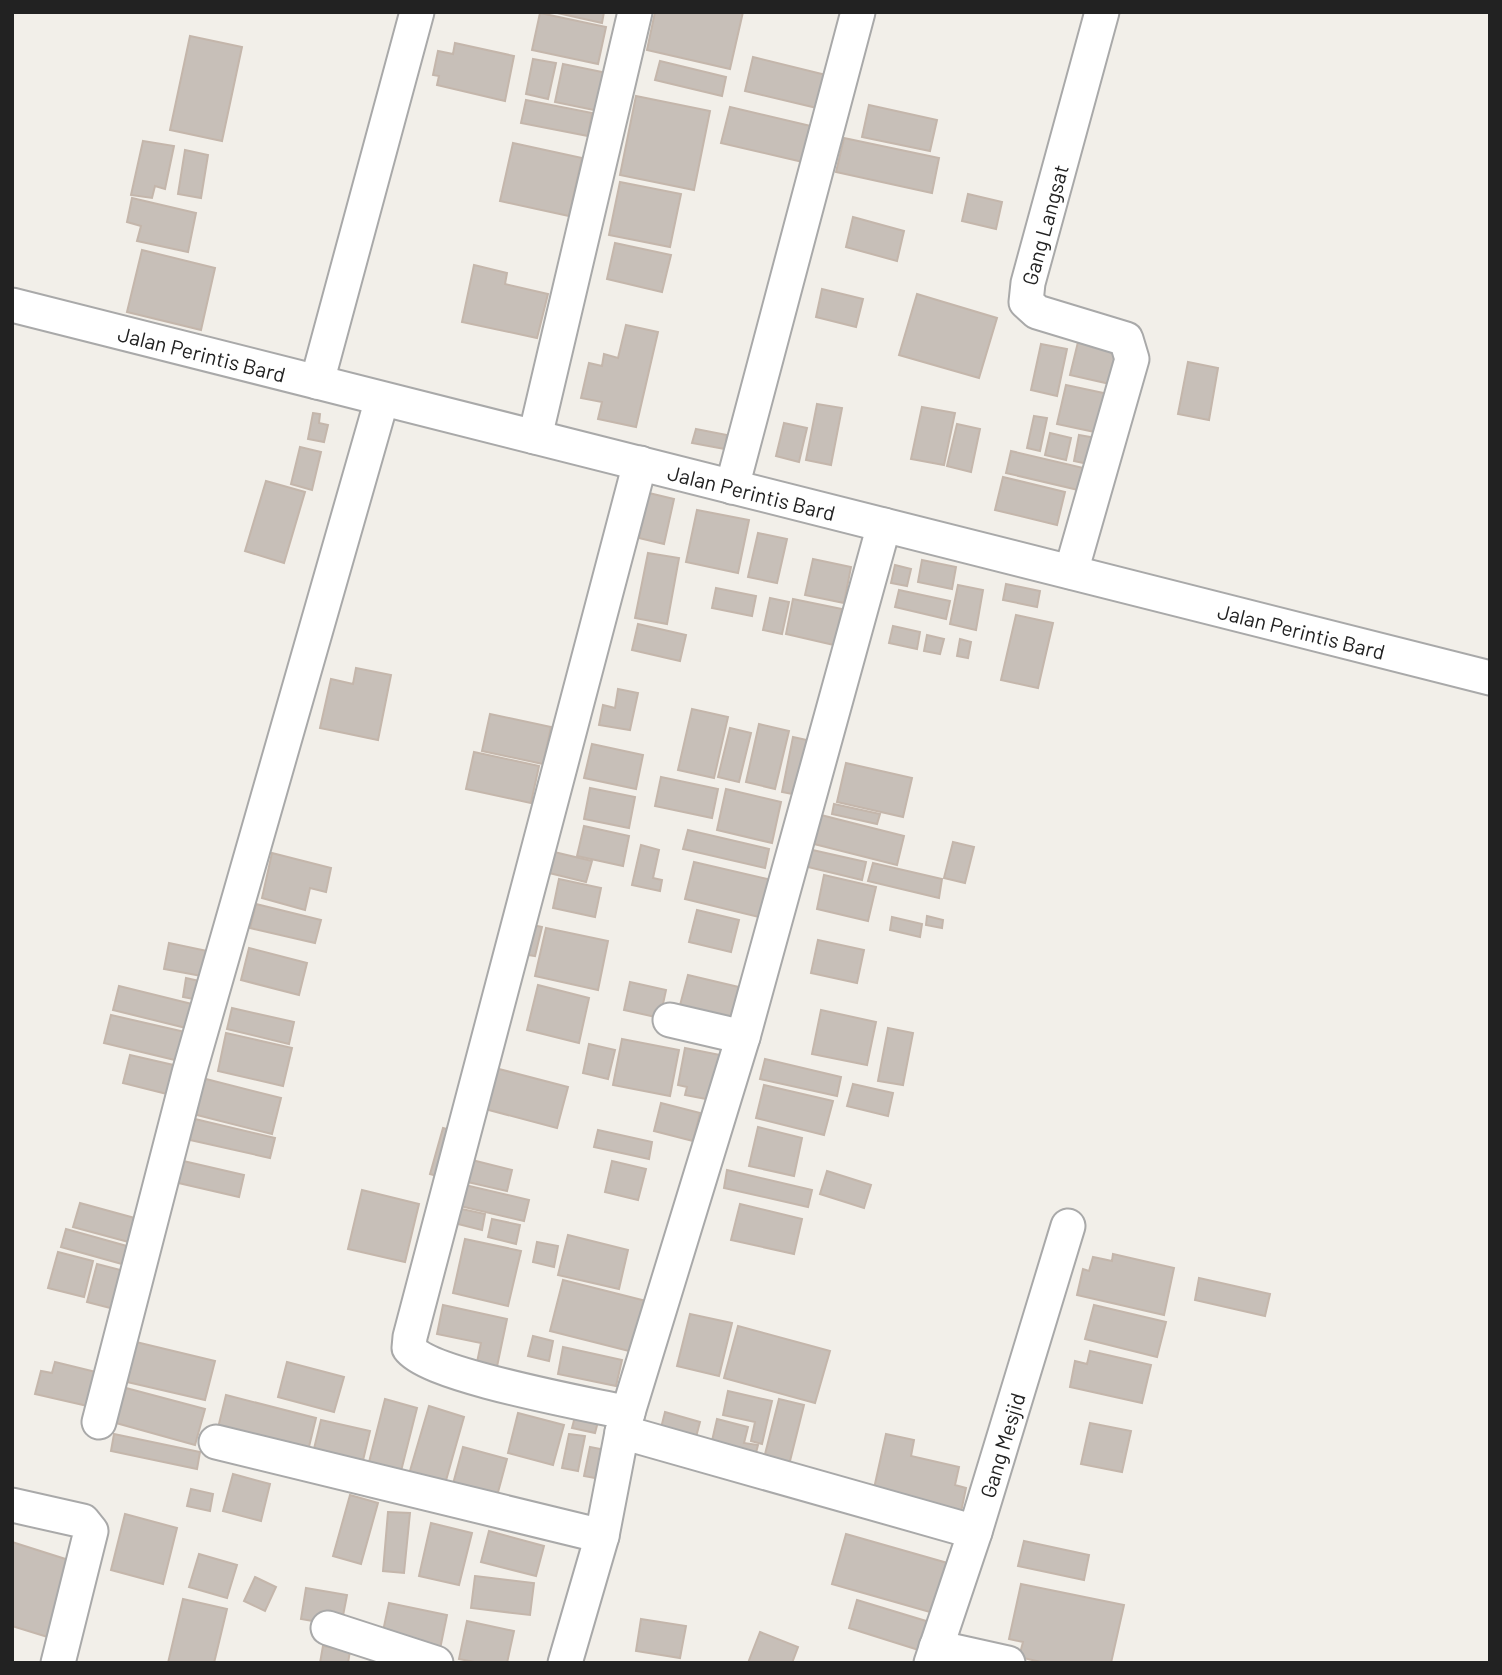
<svg xmlns="http://www.w3.org/2000/svg" width="1502" height="1675" viewBox="0 0 1502 1675" font-family="Barlow,sans-serif">
	<style>
		.building { fill: #c7bfb8; stroke: #c4b6ab; stroke-width: 2 }
		.lines { fill: none; stroke-linecap: round; stroke-linejoin: round }
		.minor-casing { stroke: #a9a9a9; stroke-width: 37 }
		.minor { stroke: #fff; stroke-width: 33 }
		.labels { text-anchor: middle; dominant-baseline: central; stroke-width: 5; stroke-linejoin: round; paint-order: stroke }
		.street-label { font-size: 21px; fill: #222; stroke: #fff }
	</style>
	<rect width="100%" height="100%" fill="#f2efe9"/>
	<g class="building">
		<path d="M553,12H604L602,23Z"/>
		<path d="M655,12H743L730,69L647,50Z"/>
		<path d="M540,13L606,27L598,64L532,50Z"/>
		<path d="M190,36L242,47L222,141L170,130Z"/>
		<path d="M455,43L514,56L505,101L437,85L439,76L433,75L438,51L453,54Z"/>
		<path d="M753,57L830,76L821,109L745,91Z"/>
		<path d="M533,59L556,63L548,99L526,94Z"/>
		<path d="M660,61L726,77L722,96L655,80Z"/>
		<path d="M563,64L607,73L599,111L555,102Z"/>
		<path d="M636,96L710,111L694,190L620,175Z"/>
		<path d="M526,100L592,113L588,136L521,123Z"/>
		<path d="M869,105L937,120L930,151L862,137Z"/>
		<path d="M730,107L815,127L807,163L721,143Z"/>
		<path d="M844,138L939,158L932,193L836,172Z"/>
		<path d="M143,141L174,146L165,189L155,186L152,198L131,195Z"/>
		<path d="M513,143L582,158L569,216L500,201Z"/>
		<path d="M185,150L208,155L201,198L178,194Z"/>
		<path d="M620,182L681,194L670,247L609,235Z"/>
		<path d="M968,194L1002,202L996,229L962,221Z"/>
		<path d="M132,198L196,213L188,252L137,241L141,226L127,222Z"/>
		<path d="M853,217L904,231L897,261L846,247Z"/>
		<path d="M615,243L671,255L662,292L607,279Z"/>
		<path d="M142,250L215,268L201,330L127,312Z"/>
		<path d="M474,265L507,273L505,284L548,294L537,338L462,322Z"/>
		<path d="M822,289L863,299L856,327L816,317Z"/>
		<path d="M917,294L997,318L979,378L899,355Z"/>
		<path d="M626,325L658,332L636,427L598,419L602,402L581,398L589,363L602,366L604,354L618,358Z"/>
		<path d="M1079,338L1118,347L1110,384L1070,375Z"/>
		<path d="M1041,344L1067,349L1057,396L1031,390Z"/>
		<path d="M1188,362L1218,368L1209,420L1178,414Z"/>
		<path d="M1066,385L1113,395L1104,434L1057,424Z"/>
		<path d="M817,404L842,408L831,465L806,460Z"/>
		<path d="M922,407L955,413L944,465L911,459Z"/>
		<path d="M313,413L320,414L319,423L328,425L324,442L308,439Z"/>
		<path d="M1034,416L1047,418L1040,451L1027,448Z"/>
		<path d="M784,423L807,428L799,462L776,456Z"/>
		<path d="M957,424L980,429L971,472L947,466Z"/>
		<path d="M696,429L727,435L725,449L692,443Z"/>
		<path d="M1050,433L1071,438L1066,460L1045,455Z"/>
		<path d="M1079,435L1102,439L1097,466L1074,461Z"/>
		<path d="M300,447L321,452L312,490L291,484Z"/>
		<path d="M1011,451L1096,471L1091,493L1006,473Z"/>
		<path d="M1003,477L1065,492L1057,525L995,510Z"/>
		<path d="M266,481L305,492L284,563L245,551Z"/>
		<path d="M649,493L674,499L664,544L639,538Z"/>
		<path d="M697,510L749,520L738,573L686,562Z"/>
		<path d="M758,533L787,539L777,583L748,577Z"/>
		<path d="M648,553L679,558L667,624L635,618Z"/>
		<path d="M813,559L851,567L844,603L805,595Z"/>
		<path d="M922,560L956,567L952,589L918,582Z"/>
		<path d="M895,565L911,569L907,586L891,583Z"/>
		<path d="M1006,584L1040,591L1037,607L1003,600Z"/>
		<path d="M958,585L983,590L976,630L950,624Z"/>
		<path d="M716,588L756,596L752,616L712,608Z"/>
		<path d="M899,590L950,601L946,619L895,607Z"/>
		<path d="M770,598L789,602L782,634L763,630Z"/>
		<path d="M793,599L842,609L834,645L786,634Z"/>
		<path d="M1016,615L1053,623L1038,688L1001,680Z"/>
		<path d="M638,624L686,635L680,661L632,650Z"/>
		<path d="M893,626L920,632L917,649L889,643Z"/>
		<path d="M927,635L944,639L940,654L924,651Z"/>
		<path d="M960,639L971,642L968,658L957,656Z"/>
		<path d="M356,668L391,675L378,740L320,728L331,679L353,684Z"/>
		<path d="M618,689L638,693L630,730L599,725L603,705L615,708Z"/>
		<path d="M692,709L728,717L714,778L678,770Z"/>
		<path d="M490,714L551,727L543,764L482,751Z"/>
		<path d="M759,724L789,731L775,789L746,782Z"/>
		<path d="M730,728L751,733L739,782L718,777Z"/>
		<path d="M793,737L820,743L808,797L782,792Z"/>
		<path d="M592,744L643,755L636,789L584,778Z"/>
		<path d="M474,752L539,766L531,803L466,789Z"/>
		<path d="M846,763L912,778L903,817L837,802Z"/>
		<path d="M661,777L718,789L712,818L655,806Z"/>
		<path d="M590,788L635,797L629,828L584,819Z"/>
		<path d="M726,789L781,802L772,843L717,830Z"/>
		<path d="M834,804L880,814L877,824L832,814Z"/>
		<path d="M821,815L904,836L897,865L814,844Z"/>
		<path d="M584,826L629,836L623,866L577,856Z"/>
		<path d="M688,830L769,849L765,868L683,849Z"/>
		<path d="M953,842L974,847L965,883L944,878Z"/>
		<path d="M641,845L659,850L653,878L662,880L660,891L632,885Z"/>
		<path d="M808,849L866,862L862,880L804,866Z"/>
		<path d="M550,851L592,861L586,882L545,872Z"/>
		<path d="M272,853L331,868L326,892L310,888L305,910L262,898Z"/>
		<path d="M694,862L776,881L767,919L685,899Z"/>
		<path d="M873,863L942,879L939,898L868,881Z"/>
		<path d="M824,875L876,887L868,921L817,909Z"/>
		<path d="M559,879L601,888L595,917L553,908Z"/>
		<path d="M256,904L321,920L315,943L250,928Z"/>
		<path d="M697,910L739,920L731,952L689,942Z"/>
		<path d="M927,916L943,920L942,928L926,925Z"/>
		<path d="M892,917L922,924L920,937L890,930Z"/>
		<path d="M528,924L542,927L535,956L522,954Z"/>
		<path d="M546,928L608,941L598,990L535,976Z"/>
		<path d="M818,940L864,950L857,983L811,973Z"/>
		<path d="M169,943L212,952L207,977L164,969Z"/>
		<path d="M249,948L307,963L299,995L241,980Z"/>
		<path d="M688,975L743,988L735,1023L679,1009Z"/>
		<path d="M186,978L208,983L204,1001L183,997Z"/>
		<path d="M630,982L666,990L660,1018L624,1010Z"/>
		<path d="M538,985L589,998L579,1043L527,1030Z"/>
		<path d="M119,986L196,1005L190,1029L113,1010Z"/>
		<path d="M232,1008L294,1022L289,1044L227,1029Z"/>
		<path d="M821,1010L876,1022L867,1065L812,1054Z"/>
		<path d="M111,1015L185,1032L179,1061L104,1043Z"/>
		<path d="M888,1028L913,1033L903,1085L878,1081Z"/>
		<path d="M226,1033L292,1048L283,1086L218,1071Z"/>
		<path d="M622,1039L679,1050L670,1096L613,1085Z"/>
		<path d="M589,1044L615,1050L608,1079L583,1073Z"/>
		<path d="M685,1048L730,1057L722,1102L685,1095L687,1087L678,1085Z"/>
		<path d="M130,1055L178,1066L171,1095L123,1083Z"/>
		<path d="M765,1059L841,1077L837,1096L760,1079Z"/>
		<path d="M495,1068L568,1087L557,1128L485,1109Z"/>
		<path d="M202,1078L281,1098L272,1134L193,1114Z"/>
		<path d="M853,1084L893,1093L888,1116L847,1106Z"/>
		<path d="M764,1085L833,1101L824,1135L756,1118Z"/>
		<path d="M661,1103L700,1113L693,1141L654,1131Z"/>
		<path d="M195,1119L275,1138L270,1158L190,1140Z"/>
		<path d="M758,1127L802,1138L794,1176L749,1166Z"/>
		<path d="M443,1128L461,1133L448,1179L430,1174Z"/>
		<path d="M598,1130L652,1142L649,1159L594,1147Z"/>
		<path d="M468,1159L512,1170L507,1191L463,1181Z"/>
		<path d="M179,1160L244,1175L239,1197L174,1182Z"/>
		<path d="M612,1161L646,1169L638,1200L605,1192Z"/>
		<path d="M727,1170L812,1190L808,1207L724,1188Z"/>
		<path d="M827,1171L871,1185L864,1208L820,1194Z"/>
		<path d="M465,1185L529,1200L524,1221L460,1206Z"/>
		<path d="M362,1190L419,1204L405,1262L348,1249Z"/>
		<path d="M80,1203L142,1220L136,1244L73,1227Z"/>
		<path d="M740,1204L802,1219L794,1254L731,1240Z"/>
		<path d="M457,1208L485,1214L482,1230L454,1223Z"/>
		<path d="M492,1219L520,1225L516,1244L488,1237Z"/>
		<path d="M66,1229L134,1248L129,1266L61,1247Z"/>
		<path d="M568,1235L628,1250L619,1289L558,1275Z"/>
		<path d="M465,1239L521,1251L508,1306L453,1293Z"/>
		<path d="M537,1242L558,1246L554,1267L533,1262Z"/>
		<path d="M58,1252L93,1261L84,1297L48,1288Z"/>
		<path d="M1113,1254L1174,1268L1164,1315L1077,1295L1083,1269L1089,1271L1093,1257L1112,1261Z"/>
		<path d="M97,1264L132,1273L122,1311L87,1302Z"/>
		<path d="M1199,1278L1270,1294L1265,1316L1195,1300Z"/>
		<path d="M563,1280L654,1303L641,1354L550,1331Z"/>
		<path d="M443,1305L507,1319L495,1376L475,1372L481,1343L437,1334Z"/>
		<path d="M1094,1305L1166,1322L1157,1357L1085,1339Z"/>
		<path d="M690,1314L732,1323L719,1376L677,1366Z"/>
		<path d="M738,1326L830,1351L815,1403L724,1378Z"/>
		<path d="M533,1336L553,1341L549,1361L528,1356Z"/>
		<path d="M136,1342L215,1361L205,1400L127,1382Z"/>
		<path d="M563,1347L622,1360L616,1386L558,1374Z"/>
		<path d="M1090,1351L1151,1365L1142,1403L1070,1387L1075,1361L1087,1364Z"/>
		<path d="M55,1362L100,1373L92,1407L35,1394L41,1371L52,1373Z"/>
		<path d="M287,1362L344,1377L334,1412L278,1397Z"/>
		<path d="M126,1388L205,1409L195,1445L116,1423Z"/>
		<path d="M728,1391L772,1401L762,1444L751,1441L755,1422L723,1415Z"/>
		<path d="M226,1395L316,1418L307,1455L217,1432Z"/>
		<path d="M385,1399L417,1408L398,1483L366,1474Z"/>
		<path d="M779,1399L804,1405L787,1473L762,1466Z"/>
		<path d="M429,1406L464,1417L443,1491L407,1481Z"/>
		<path d="M577,1409L600,1414L595,1433L572,1428Z"/>
		<path d="M665,1412L700,1422L696,1437L661,1428Z"/>
		<path d="M518,1413L564,1425L553,1465L508,1453Z"/>
		<path d="M717,1419L748,1427L744,1443L758,1445L753,1464L709,1454Z"/>
		<path d="M321,1420L370,1431L360,1473L311,1461Z"/>
		<path d="M1090,1423L1131,1431L1122,1472L1081,1464Z"/>
		<path d="M114,1434L200,1452L197,1469L111,1451Z"/>
		<path d="M569,1434L585,1436L578,1471L562,1468Z"/>
		<path d="M886,1434L914,1440L911,1456L959,1467L955,1485L966,1488L961,1512L873,1493Z"/>
		<path d="M463,1447L507,1459L494,1507L450,1495Z"/>
		<path d="M590,1447L616,1452L611,1481L584,1476Z"/>
		<path d="M233,1474L270,1484L261,1521L223,1511Z"/>
		<path d="M191,1489L213,1494L210,1511L187,1506Z"/>
		<path d="M350,1495L378,1503L361,1564L333,1556Z"/>
		<path d="M388,1512L410,1513L404,1573L383,1571Z"/>
		<path d="M125,1514L177,1528L163,1584L111,1570Z"/>
		<path d="M431,1523L472,1533L459,1585L419,1576Z"/>
		<path d="M489,1531L544,1546L536,1576L481,1562Z"/>
		<path d="M846,1534L951,1564L937,1614L832,1584Z"/>
		<path d="M1024,1541L1089,1555L1084,1580L1018,1566Z"/>
		<path d="M12,1542L78,1563L54,1639L12,1626Z"/>
		<path d="M199,1554L237,1565L227,1598L189,1587Z"/>
		<path d="M475,1576L534,1583L530,1615L471,1608Z"/>
		<path d="M255,1577L276,1587L265,1611L244,1601Z"/>
		<path d="M1021,1584L1124,1605L1111,1663H1045L1019,1657L1023,1642L1009,1639Z"/>
		<path d="M306,1588L347,1595L341,1626L301,1619Z"/>
		<path d="M183,1599L227,1609L214,1663H168Z"/>
		<path d="M857,1600L936,1624L928,1653L849,1628Z"/>
		<path d="M389,1603L447,1615L440,1649L382,1636Z"/>
		<path d="M641,1619L686,1626L680,1658L636,1651Z"/>
		<path d="M467,1621L514,1631L507,1663H479L459,1659Z"/>
		<path d="M760,1632L798,1647L792,1663H748Z"/>
		<path d="M323,1646L350,1651L348,1663H320Z"/>
	</g>
	<g class="lines">
		<g class="minor-casing">
			<g id="minor">
				<path id="s1" d="M12,305L1490,678"/>
				<path d="M317,382L417,12"/>
				<path d="M535,437L635,12"/>
				<path d="M732,487L858,12"/>
				<path id="s2" d="M1071,572L1132,359L1126,339L1037,312L1026,302L1028,283L1102,12"/>
				<path d="M670,1020L743,1037"/>
				<path d="M628,1413C589,1404 429,1376 409,1348L410,1337L640,463"/>
				<path d="M99,1422L189,1073L382,399"/>
				<path d="M622,1432L975,1532"/>
				<path d="M216,1442L602,1536"/>
				<path d="M12,1505L83,1521L91,1531L58,1663"/>
				<path d="M328,1628L436,1663"/>
				<path d="M936,1647L1008,1663"/>
				<path d="M565,1663L602,1536L622,1432L743,1037L884,525"/>
				<path id="s3" d="M931,1663L975,1532L1068,1226"/>
			</g>
		</g>
		<use href="#minor" class="minor"/>
	</g>
	<g class="labels">
		<g class="street-label">
			<text stroke="none"><textPath href="#s2" startOffset="430">Gang Langsat</textPath></text>
			<text stroke="none"><textPath href="#s1" startOffset="196">Jalan Perintis Bard</textPath></text>
			<text stroke="none"><textPath href="#s1" startOffset="763">Jalan Perintis Bard</textPath></text>
			<text stroke="none"><textPath href="#s1" startOffset="1330">Jalan Perintis Bard</textPath></text>
			<text stroke="none"><textPath href="#s3" startOffset="229">Gang Mesjid</textPath></text>
		</g>
	</g>
	<rect width="1502" height="1675" fill="none" stroke="#222222" stroke-width="28"/>
</svg>
